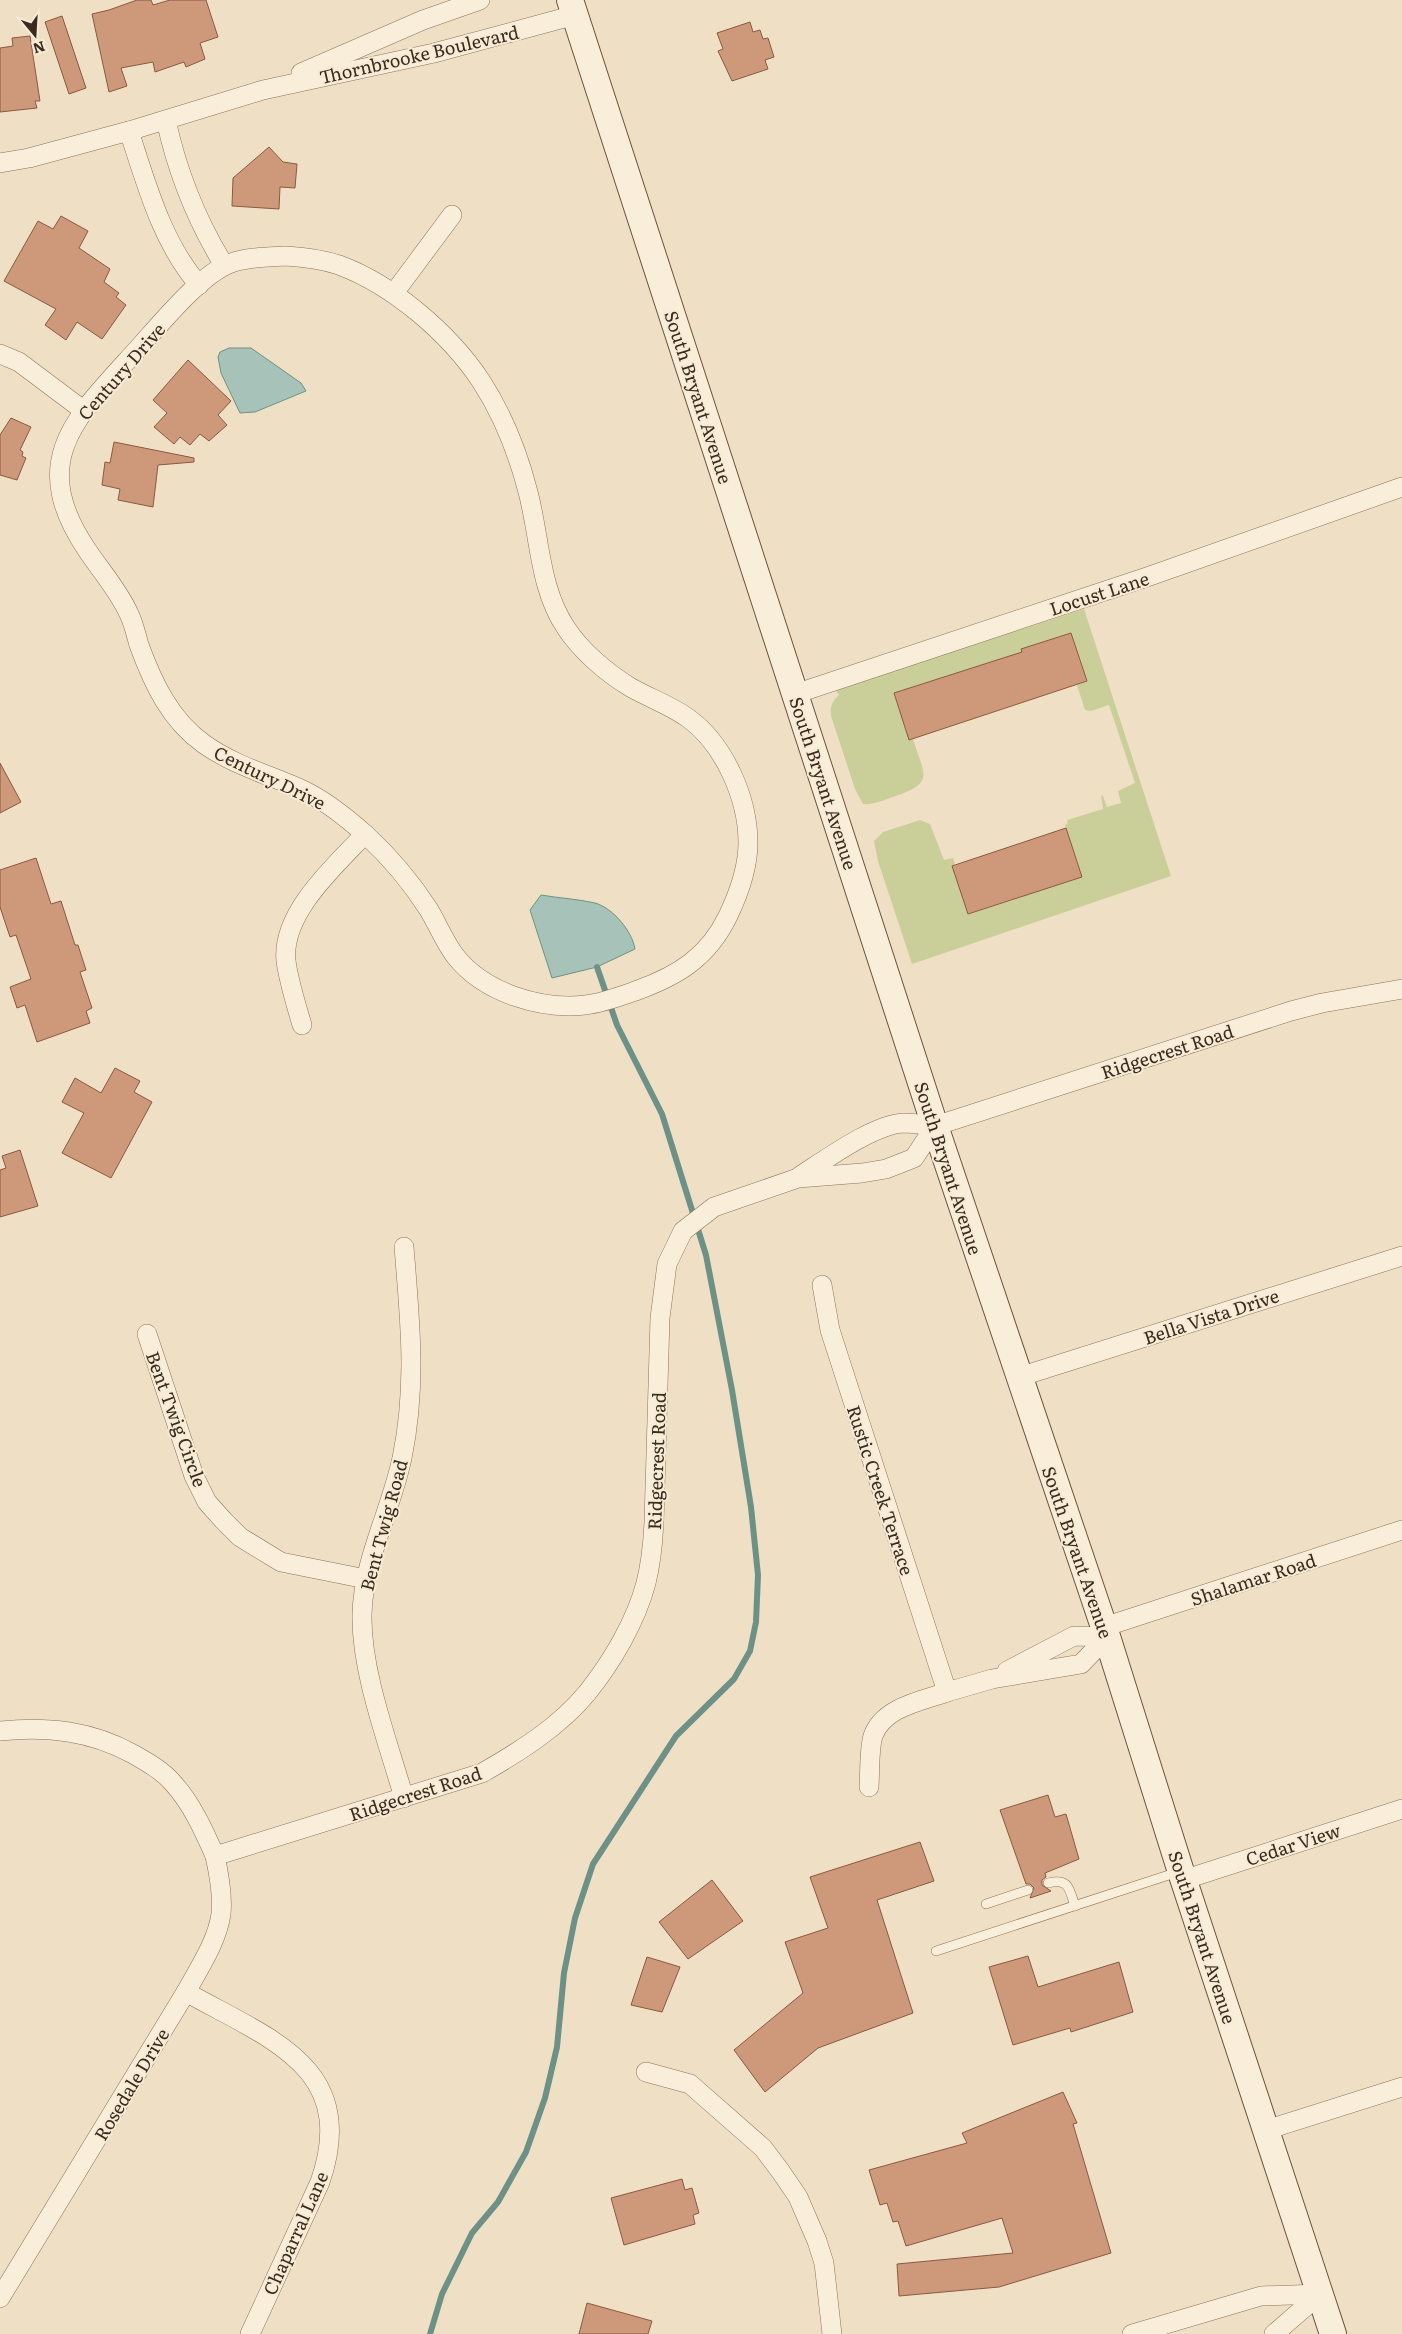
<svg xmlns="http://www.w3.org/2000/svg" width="1402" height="2334" viewBox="0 0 1402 2334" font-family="Literata,serif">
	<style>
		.green { fill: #cace99 }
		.water { fill: #a7c3b9; stroke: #6d9186 }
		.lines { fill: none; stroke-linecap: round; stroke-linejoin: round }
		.stream { stroke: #6d9186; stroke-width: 6 }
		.building { fill: #ce997b; stroke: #8a5940 }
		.lane-casing { stroke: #8b725b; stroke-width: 10 }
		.street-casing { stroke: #8b725b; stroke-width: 20 }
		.secondary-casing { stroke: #6d533e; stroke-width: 28 }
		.lane { stroke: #f9eed9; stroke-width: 9 }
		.street { stroke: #f9eed9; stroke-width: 19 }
		.secondary { stroke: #f9eed9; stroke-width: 26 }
		.labels { text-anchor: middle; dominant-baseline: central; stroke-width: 4; stroke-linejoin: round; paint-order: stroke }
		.street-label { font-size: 18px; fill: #3b2b1f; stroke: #f6ebd5 }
	</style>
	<rect width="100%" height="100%" fill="#efe0c5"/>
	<path class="green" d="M1084,609L1171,876L912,964L878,861L874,841L883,832L920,820L930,824L944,860L953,858L969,914L1022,897L1007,848L1013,846L1029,894L1082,877L1065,825L1068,823L1067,820L1103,809L1101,795L1103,796L1107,807L1121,803L1118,791L1135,783L1109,705L1091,711L1085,710L1077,685L1087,681L1071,633L1022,649L1037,698L1031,700L1016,654L894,693L909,739H913C924,775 936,783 893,797C884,800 873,805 863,804L855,789L832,719C829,710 831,702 839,695L836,691L848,685Z"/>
	<g class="water">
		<path d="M229,348H251L301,383L306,391L255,412L240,413L221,373L218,357L220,352Z"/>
		<path d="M541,895C558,898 578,899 595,903C613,908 632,931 635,949L597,967L552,978L530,910Z"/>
	</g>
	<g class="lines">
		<path class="stream" d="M430,2334L442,2294L472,2233L498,2202L526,2152L545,2098L557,2047L564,1973L575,1918L593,1864L676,1736L734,1679L750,1651L756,1622L758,1575L751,1507L732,1390L706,1255L662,1114L617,1025L597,967"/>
	</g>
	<g class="building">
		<path d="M137,0H151L153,5L170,0H206L218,37L200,43L205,59L186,67L184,62L155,72L153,62L121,68L127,86L109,92L92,14L109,10Z"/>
		<path d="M62,16L86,88L69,94L45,22Z"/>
		<path d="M750,22L753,32L760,30L763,39L768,38L774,57L765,60L768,69L732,81L718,51L723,49L717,33Z"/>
		<path d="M30,36L40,101H35L37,108L0,112V48L13,46L12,38Z"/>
		<path d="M269,147L283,162L297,164L295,188L280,187L279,209L232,206L233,178Z"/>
		<path d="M61,216L88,231L79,248L110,269L104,282L119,293L116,297L126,305L102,339L77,322L66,340L45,325L56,309L4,281L38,221L53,229Z"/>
		<path d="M188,360L231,401L218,415L227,425L209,441L200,434L190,445L180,437L174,444L154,427L167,413L153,400Z"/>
		<path d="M11,418L31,427L20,450L23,452L22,456L26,458L17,480L0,475V435Z"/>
		<path d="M114,442L194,458V462L158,465L153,507L118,500L120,489L102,485L105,462L110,463Z"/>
		<path d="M1071,633L1087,681L909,740L894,693L1022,652L1021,649Z"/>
		<path d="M0,763L21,802L0,813Z"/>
		<path d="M1066,828L1082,877L968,914L952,866Z"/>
		<path d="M36,858L51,904L61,901L75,945H78L86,970L80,972L92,1008L86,1011L90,1023L37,1042L25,1005L17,1008L10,987L31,979L16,935L10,937L0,907V870Z"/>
		<path d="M115,1068L140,1081L134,1092L152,1102L111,1178L62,1153L84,1113L62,1102L75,1078L101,1093Z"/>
		<path d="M20,1150L38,1206L0,1217V1170L6,1168L2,1156Z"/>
		<path d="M1048,1795L1055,1817L1066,1814L1079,1859L1045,1873L1046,1877L1042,1880V1885L1051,1891L1030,1898L1034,1888L1030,1884H1026L1000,1810Z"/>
		<path d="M920,1842L934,1881L877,1900L913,2013L818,2048L765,2092L734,2050L803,1993L785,1942L828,1928L810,1877Z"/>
		<path d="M712,1880L743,1921L688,1959L659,1922Z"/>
		<path d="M1028,1956L1038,1987L1119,1962L1133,2012L1071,2032L1070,2028L1013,2045L989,1967Z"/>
		<path d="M647,1957L680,1967L662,2012L631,2005Z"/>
		<path d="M1063,2092L1077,2123L1073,2124L1111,2253L999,2287L899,2296L897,2264L1013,2253L1002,2218L906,2246L898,2221L893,2222L887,2203L880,2205L869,2170L967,2143L962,2133Z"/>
		<path d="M682,2179L685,2190L692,2188L699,2213L693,2215L695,2224L624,2245L611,2198Z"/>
		<path d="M587,2303L652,2321L648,2334H579Z"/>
	</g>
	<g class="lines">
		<g class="lane-casing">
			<g id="lane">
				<path d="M1048,1883C1069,1878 1069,1888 1075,1906"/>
				<path d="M986,1904L1028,1890"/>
				<path d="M936,1951L1178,1872"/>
			</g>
		</g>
		<g class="street-casing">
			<g id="street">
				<path d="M301,73L423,20L480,0"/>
				<path d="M166,120C177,171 197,221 224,265"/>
				<path d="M129,131C146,183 162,243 199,285"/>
				<path d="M0,163L29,158L129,131L263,90L434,53L575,15"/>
				<path d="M285,256C303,257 321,259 339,265C393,285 449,333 481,381C503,415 518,453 528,492C540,537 539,588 566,628C581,651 607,673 630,687C649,698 670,705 688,718C724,744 748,798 748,843C748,868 739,893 728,916C708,957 679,975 638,990C621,996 603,1003 585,1005C541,1010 485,993 456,957C445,943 438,925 429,910C411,882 390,857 366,835C347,818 326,801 303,790C270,775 235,766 204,744C170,720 153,683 139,645C136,635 134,624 129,614C119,591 101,571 87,550C27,461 75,418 135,352C158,327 200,274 231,263C248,257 267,257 285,256Z"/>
				<path d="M394,293L452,215"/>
				<path d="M0,354L19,362L83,410"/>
				<path d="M795,694L1147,577L1402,487"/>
				<path d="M302,1025C296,1004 289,983 286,961C281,913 335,866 365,834"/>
				<path d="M800,1176C825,1160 874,1124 904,1123C914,1123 925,1125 935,1126L1291,1011L1322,1003L1402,989"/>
				<path d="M822,1285L830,1330L947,1692L992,1679L1081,1664L1107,1637"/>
				<path d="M147,1334L194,1476L207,1502L223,1520L240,1537L281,1562L366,1579"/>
				<path d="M1019,1377L1402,1256"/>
				<path d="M1104,1627L1402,1530"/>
				<path d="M1007,1671L1074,1636L1107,1637"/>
				<path d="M0,1731C48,1726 91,1731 133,1754C147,1762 163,1771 173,1783C192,1804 204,1831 215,1856L482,1773C519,1752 560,1726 587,1693C612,1662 636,1621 646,1583C651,1563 653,1543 654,1522L660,1318L667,1264L683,1231L714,1207L798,1178L862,1173L886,1169L914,1158L935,1126"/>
				<path d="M869,1787C870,1773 869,1749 873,1736C883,1707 922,1701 947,1692"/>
				<path d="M404,1798C388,1742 361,1672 362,1615C363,1560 391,1511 402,1458C417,1385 410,1321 404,1247"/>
				<path d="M1183,1880L1402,1809"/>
				<path d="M186,1992C269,2039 360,2067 320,2182L250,2334"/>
				<path d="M646,2072L690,2084L763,2148L781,2172L798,2197L817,2241L824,2263L832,2334"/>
				<path d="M1266,2130L1402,2087"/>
				<path d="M0,2298L186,1992C199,1968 217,1942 221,1914C223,1895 219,1874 215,1856"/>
				<path d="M1132,2334L1261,2296L1320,2294"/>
				<path d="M1274,2334L1320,2294"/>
			</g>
		</g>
		<g class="secondary-casing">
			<path id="secondary" d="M570,0L935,1126L1104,1627L1181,1872L1333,2334"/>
		</g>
		<use href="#lane" class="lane"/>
		<use href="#street" class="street"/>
		<use href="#secondary" class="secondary"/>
	</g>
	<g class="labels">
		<g class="street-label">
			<text transform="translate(419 54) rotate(-13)">Thornbrooke Boulevard</text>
			<text transform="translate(121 371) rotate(-49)">Century Drive</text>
			<text transform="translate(699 397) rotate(72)">South Bryant Avenue</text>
			<text transform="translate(1099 593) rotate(-18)">Locust Lane</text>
			<text transform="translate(270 777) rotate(26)">Century Drive</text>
			<text transform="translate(824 783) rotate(72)">South Bryant Avenue</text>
			<text transform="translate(1167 1051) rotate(-18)">Ridgecrest Road</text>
			<text transform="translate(949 1168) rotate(72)">South Bryant Avenue</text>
			<text transform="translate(1211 1316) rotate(-18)">Bella Vista Drive</text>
			<text transform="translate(177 1419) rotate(70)">Bent Twig Circle</text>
			<text transform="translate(656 1461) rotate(-88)">Ridgecrest Road</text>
			<text transform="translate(881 1490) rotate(72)">Rustic Creek Terrace</text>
			<text transform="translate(383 1525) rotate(-75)">Bent Twig Road</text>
			<text transform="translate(1078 1552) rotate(71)">South Bryant Avenue</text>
			<text transform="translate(1253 1579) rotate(-18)">Shalamar Road</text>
			<text transform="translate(415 1793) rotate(-18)">Ridgecrest Road</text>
			<text transform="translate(1293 1844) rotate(-18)">Cedar View</text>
			<text transform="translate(1203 1937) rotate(72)">South Bryant Avenue</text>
			<text transform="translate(131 2084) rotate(-59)">Rosedale Drive</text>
			<text transform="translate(295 2233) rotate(-66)">Chaparral Lane</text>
		</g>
	</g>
	<g transform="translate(35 35) rotate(162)" stroke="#f6ebd5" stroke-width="4" paint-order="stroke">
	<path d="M0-4L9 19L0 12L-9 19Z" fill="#3b2b1f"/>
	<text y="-8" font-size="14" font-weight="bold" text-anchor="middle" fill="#3b2b1f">N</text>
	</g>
</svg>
